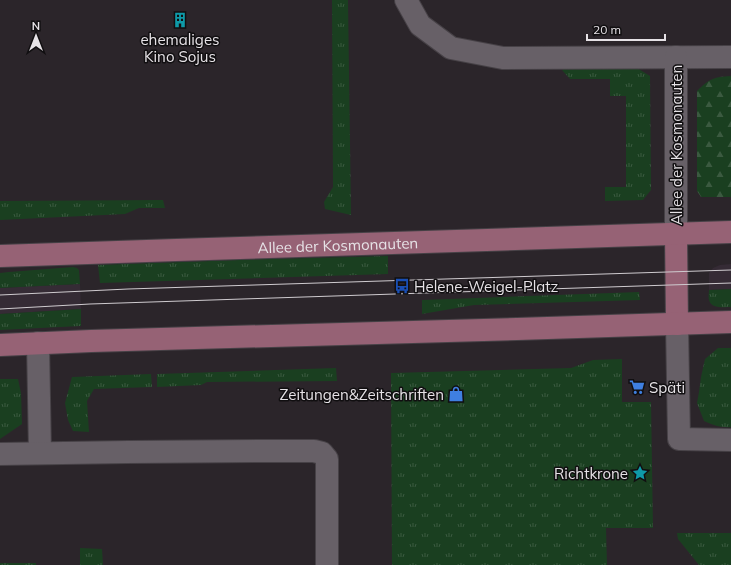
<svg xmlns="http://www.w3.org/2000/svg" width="731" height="565" viewBox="0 0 731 565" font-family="Mulish,sans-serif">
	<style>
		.built { fill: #352b35 }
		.grass { fill: url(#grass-tufts) }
		.forest { fill: url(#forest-firs) }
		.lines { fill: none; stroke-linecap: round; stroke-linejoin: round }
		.minor-casing { stroke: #464146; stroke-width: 24 }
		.major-casing { stroke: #464146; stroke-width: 24 }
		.minor { stroke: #676067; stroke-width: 22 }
		.major { stroke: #966275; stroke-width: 22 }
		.tram { stroke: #cfcbcf; stroke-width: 1 }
		.labels { text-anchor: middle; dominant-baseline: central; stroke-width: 3; stroke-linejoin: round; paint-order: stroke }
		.poi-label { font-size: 15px; fill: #e6e2e6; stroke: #110f11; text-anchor: start }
		.street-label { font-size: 15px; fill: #e6e2e6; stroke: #110f11 }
	</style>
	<defs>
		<pattern id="grass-tufts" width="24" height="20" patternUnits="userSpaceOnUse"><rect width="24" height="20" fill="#1a3f20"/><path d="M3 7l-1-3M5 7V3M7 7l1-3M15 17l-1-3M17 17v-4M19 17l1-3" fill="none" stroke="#3b5a40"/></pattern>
		<pattern id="forest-firs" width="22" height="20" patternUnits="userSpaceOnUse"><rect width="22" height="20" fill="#1a3f20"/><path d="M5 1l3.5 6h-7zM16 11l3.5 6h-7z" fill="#3b5a40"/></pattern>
	</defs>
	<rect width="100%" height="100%" fill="#2b252a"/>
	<g class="built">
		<path d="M731,264V289L709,290V273L713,268L720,265Z"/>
		<path d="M80,284L81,309L0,314V288Z"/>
	</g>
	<g class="grass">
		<path d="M332,0H348L351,215L325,209L324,202L333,187Z"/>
		<path d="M567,67L637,68L650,76L651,190L643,200L605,201V187H626V96H610V79H570L562,70Z"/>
		<path d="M163,200L165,208H139L125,214L0,220V201Z"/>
		<path d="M388,256V274L100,283L98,265L240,260Z"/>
		<path d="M73,267L77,268L79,270L80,284L0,288V273L9,272Z"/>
		<path d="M731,289V307C724,307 711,309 709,300C708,297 709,293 709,290Z"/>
		<path d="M639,292L640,300L474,305L422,314V300Z"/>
		<path d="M81,309V326L0,330V314Z"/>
		<path d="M718,348H731V427C721,428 713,425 704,421L697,403L699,392L701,377L705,359Z"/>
		<path d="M622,359V402H651L653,528H606L607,565H392L391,373L571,368L593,360Z"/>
		<path d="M336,368L337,381L207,382L201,385L157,387V374Z"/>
		<path d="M151,374L152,387L94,389L87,401L89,432L73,431L68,420L65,403L72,377Z"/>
		<path d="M0,379H18L21,393L22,424L0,439Z"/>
		<path d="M677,533H731V565H699L678,539Z"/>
		<path d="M80,548L102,549L103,565H80Z"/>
		<rect x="0" y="563" width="36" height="2"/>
	</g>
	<path class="forest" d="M731,76V197H701L697,191V91C709,79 713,77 731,76Z"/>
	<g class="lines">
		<g class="minor-casing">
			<g id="minor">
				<path d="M406,0L420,25L451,48L503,58L731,57"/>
				<path d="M676,57V234"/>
				<path d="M677,324L679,439L731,440"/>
				<path d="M38,343L40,453"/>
				<path d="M0,454C105,452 209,451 314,451L322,453L327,459V565"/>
			</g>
		</g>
		<g class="major-casing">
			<g id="major">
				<path d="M676,234L677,324"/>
				<path id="s1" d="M0,256L176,250L731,232"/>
				<path d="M0,345L91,341L517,329L731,322"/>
			</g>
		</g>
		<use href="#minor" class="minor"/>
		<use href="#major" class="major"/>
		<g class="tram">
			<path d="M0,295L128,289L731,270"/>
			<path d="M0,309L90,304L731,283"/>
		</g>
	</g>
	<defs>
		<g id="building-bare" transform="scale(1.2)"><path d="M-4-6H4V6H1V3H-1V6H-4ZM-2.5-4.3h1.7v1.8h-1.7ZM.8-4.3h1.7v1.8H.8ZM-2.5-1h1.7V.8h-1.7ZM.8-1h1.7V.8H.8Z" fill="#0f9aa8" stroke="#110f11" stroke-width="2.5" paint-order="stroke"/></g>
		<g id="bus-bare" transform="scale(1.2)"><path d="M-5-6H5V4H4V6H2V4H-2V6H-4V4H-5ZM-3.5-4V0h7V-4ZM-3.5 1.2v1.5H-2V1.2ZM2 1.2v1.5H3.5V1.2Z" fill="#1a4fb4" stroke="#110f11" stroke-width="2.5" paint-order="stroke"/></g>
		<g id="supermarket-bare" transform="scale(1.2)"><path d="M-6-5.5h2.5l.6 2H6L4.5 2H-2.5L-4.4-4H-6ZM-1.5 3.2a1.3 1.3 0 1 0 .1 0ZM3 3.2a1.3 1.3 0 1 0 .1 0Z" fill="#3f7fe0" stroke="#110f11" stroke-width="2.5" paint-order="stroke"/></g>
		<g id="shop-bare" transform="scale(1.2)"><path d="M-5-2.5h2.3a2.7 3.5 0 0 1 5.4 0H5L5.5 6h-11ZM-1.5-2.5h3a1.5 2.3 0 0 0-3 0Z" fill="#3f7fe0" stroke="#110f11" stroke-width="2.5" paint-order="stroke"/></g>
		<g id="sight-bare" transform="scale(1.2)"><path d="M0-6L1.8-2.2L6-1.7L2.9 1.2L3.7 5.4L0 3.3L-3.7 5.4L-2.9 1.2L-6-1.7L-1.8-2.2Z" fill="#0f9aa8" stroke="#110f11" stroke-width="2.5" paint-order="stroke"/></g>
	</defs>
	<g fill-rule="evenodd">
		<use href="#building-bare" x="180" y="20"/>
		<use href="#bus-bare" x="402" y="286"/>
		<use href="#supermarket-bare" x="637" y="387"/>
		<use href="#shop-bare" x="456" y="394"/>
		<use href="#sight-bare" x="640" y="473"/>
	</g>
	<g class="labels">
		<g class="poi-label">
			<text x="180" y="39" text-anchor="middle">ehemaliges<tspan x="180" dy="17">Kino Sojus</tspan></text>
			<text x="414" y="286">Helene-Weigel-Platz</text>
			<text x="649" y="387">Späti</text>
			<text x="444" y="394" text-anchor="end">Zeitungen&amp;Zeitschriften</text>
			<text x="628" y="473" text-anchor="end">Richtkrone</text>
		</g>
		<g class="street-label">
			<text transform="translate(676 145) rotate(-90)">Allee der Kosmonauten</text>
			<text stroke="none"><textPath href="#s1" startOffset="338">Allee der Kosmonauten</textPath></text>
		</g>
	</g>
	<g transform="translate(36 36)" stroke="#110f11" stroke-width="3" paint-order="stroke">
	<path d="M0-3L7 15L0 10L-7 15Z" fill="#e6e2e6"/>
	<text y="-6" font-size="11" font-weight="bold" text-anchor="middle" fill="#e6e2e6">N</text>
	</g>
	<path d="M587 34v6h78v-6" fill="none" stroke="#e6e2e6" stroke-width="2"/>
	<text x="593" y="34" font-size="12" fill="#e6e2e6" stroke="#110f11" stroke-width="3" paint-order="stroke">20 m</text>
</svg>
